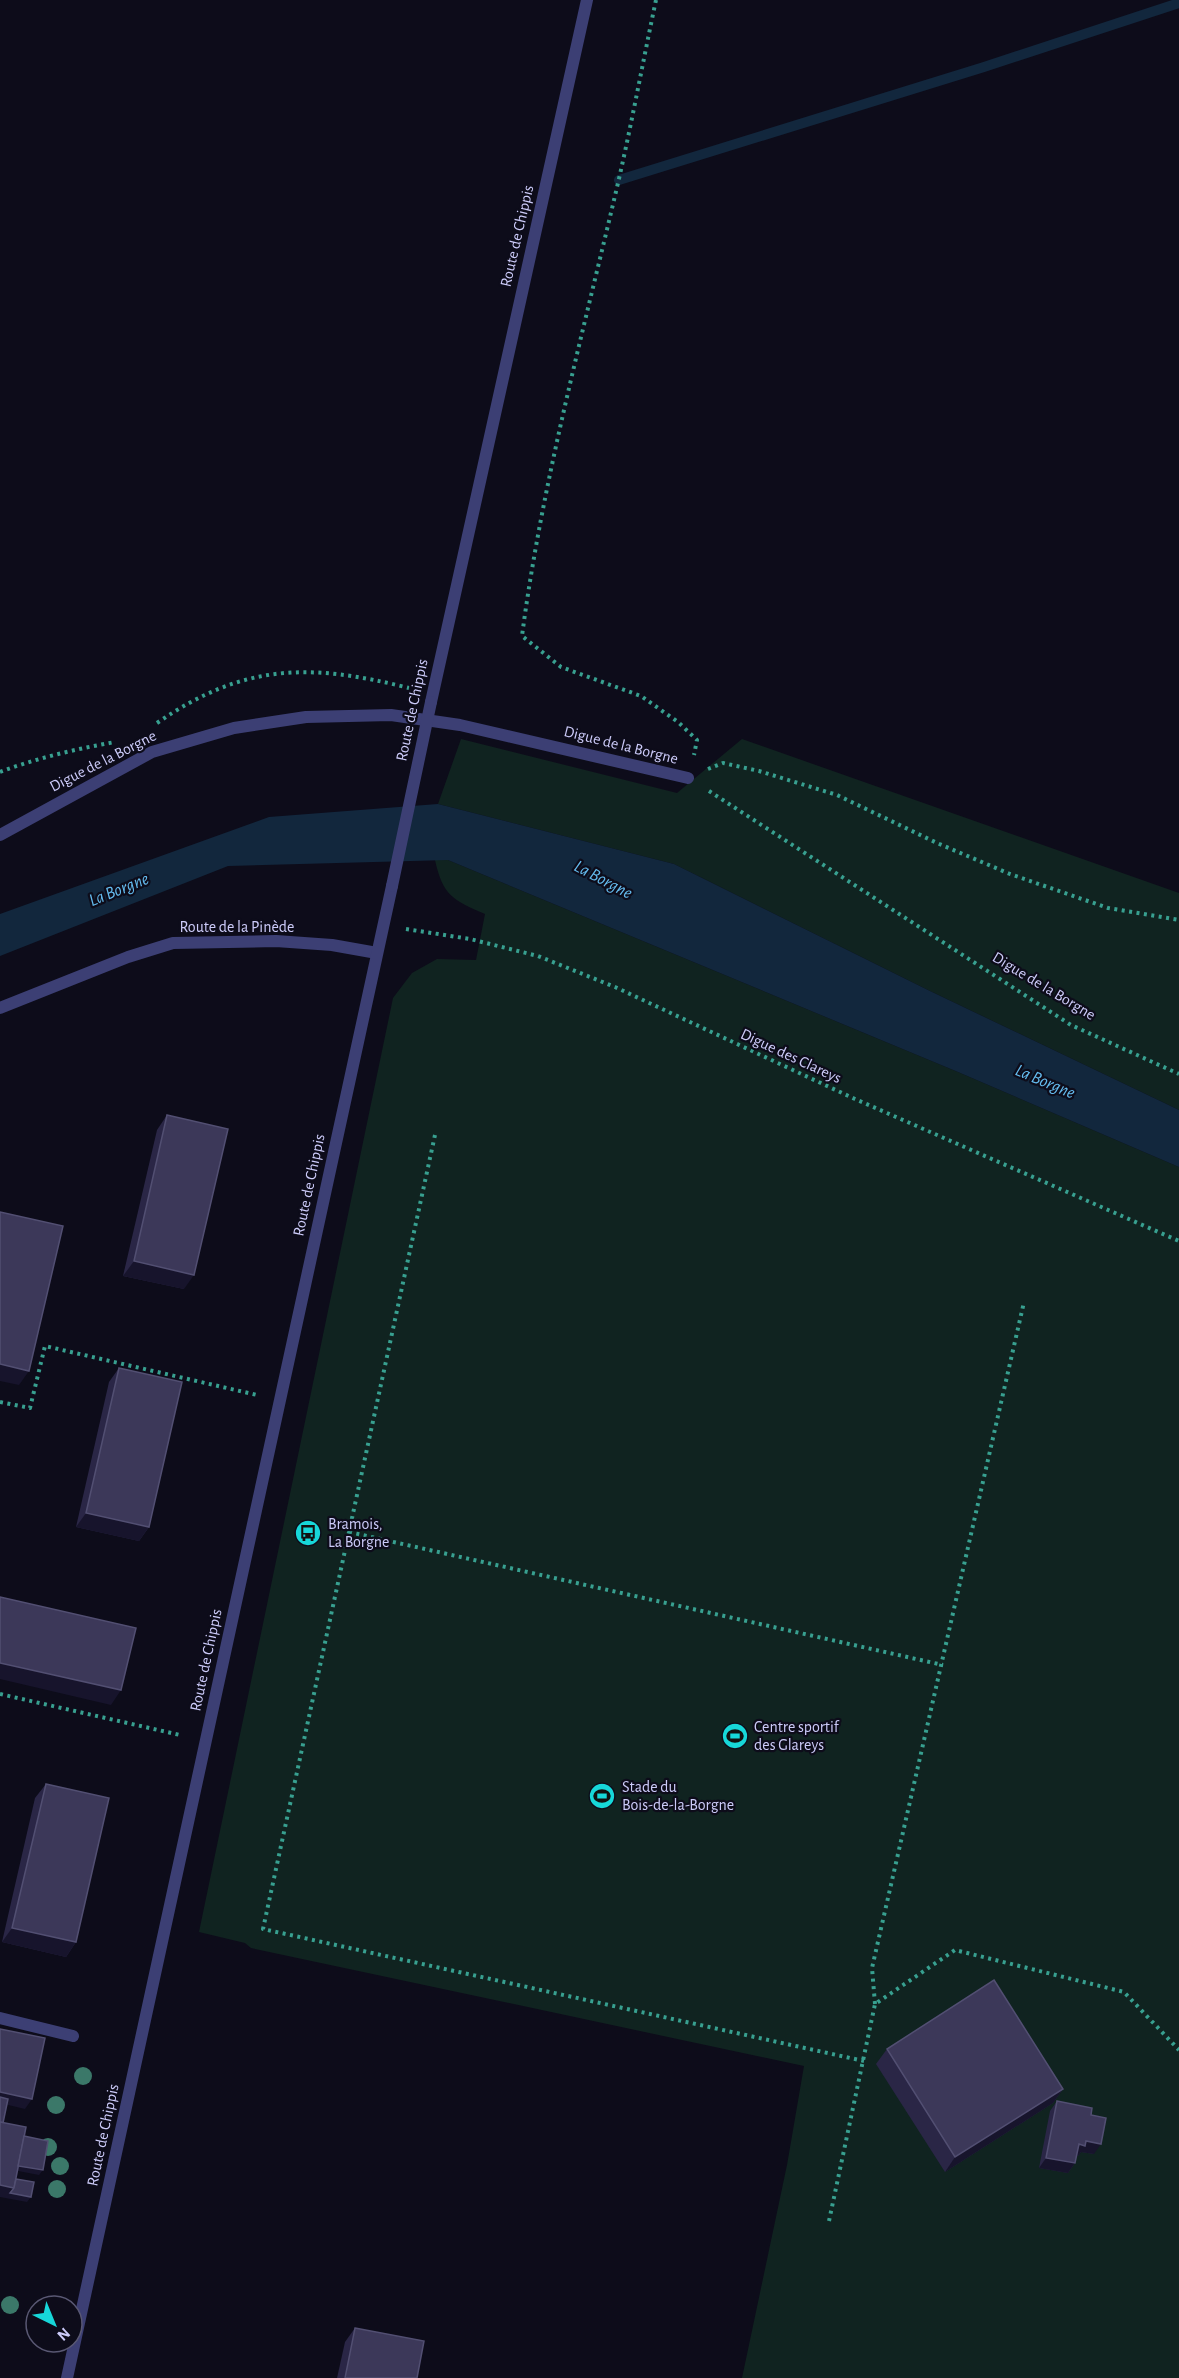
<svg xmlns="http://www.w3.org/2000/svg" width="1179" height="2378" viewBox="0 0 1179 2378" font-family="'Alegreya Sans',sans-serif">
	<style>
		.green { fill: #102320 }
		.water { fill: #12273d }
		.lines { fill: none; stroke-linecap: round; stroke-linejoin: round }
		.stream { stroke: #12273d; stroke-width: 10 }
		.path { stroke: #38a090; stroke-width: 4; stroke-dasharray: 3 4.5; stroke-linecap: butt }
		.minor { stroke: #3c3f74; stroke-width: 12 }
		.tertiary { stroke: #3c3f74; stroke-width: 12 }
		.tertiary-bridge { stroke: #3c3f74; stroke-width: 12 }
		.tree { fill: #3b7869 }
		.wall { fill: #2a2646 }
		.shaded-wall { fill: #17142c }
		.building { fill: #3c3859; stroke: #524f72; stroke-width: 1.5 }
		.labels { text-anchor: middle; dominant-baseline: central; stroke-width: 4.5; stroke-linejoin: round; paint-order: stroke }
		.street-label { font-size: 16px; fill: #cccbf9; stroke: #0d0c1a }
		.poi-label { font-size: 16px; fill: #cccbf9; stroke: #0d0c1a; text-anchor: start }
		.water-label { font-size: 18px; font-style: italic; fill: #64bbee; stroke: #0d0c1a }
	</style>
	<rect width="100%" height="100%" fill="#0d0c1a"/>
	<g class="green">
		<path d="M461,739L677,793L742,739L1179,893V1110L930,991L674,864L438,804Z"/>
		<path d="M435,860H448L958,1072L1179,1167V2378H742L787,2165L804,2066L251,1948L245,1943L199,1932L393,998L412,973L437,959L476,960L485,914C453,900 443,896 435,860Z"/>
	</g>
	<path class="water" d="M438,804L674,864L930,991L1179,1110V1167L958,1072L448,860L228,866L0,956V914L269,817Z"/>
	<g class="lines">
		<path class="stream" d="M619,180L984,67L1179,3"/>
		<g class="path">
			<path d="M656,0C643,61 632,122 618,183C583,333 542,483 522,636L561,667L641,696L678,722L697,740L694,755"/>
			<path d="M157,723C244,663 310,663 409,688"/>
			<path d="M708,769L723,763L759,771L837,795L937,843L1010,874L1108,908L1179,920"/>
			<path d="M0,772C37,758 76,749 115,742"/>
			<path d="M709,791L1071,1025L1179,1074"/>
			<path d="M406,929L470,939L538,956L615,987L855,1099L1179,1241"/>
			<path d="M435,1135L263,1929L864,2061"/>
			<path d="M0,1402L30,1408L45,1346L257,1395"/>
			<path d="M349,1532L943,1665"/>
			<path d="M0,1694L180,1735"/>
			<path d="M875,2004L872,1968L1024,1302"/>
			<path d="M829,2221L875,2004L955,1950L1124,1992L1179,2050"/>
		</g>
		<g class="minor">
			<path d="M0,835L152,752L234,728L306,717L391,715L460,725L688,778"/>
			<path d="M0,1008L128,957L173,943L276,941L332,945L377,953"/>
			<path d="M0,2018L73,2036"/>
		</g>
		<g class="tertiary">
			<path d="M431,702L587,0"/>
			<path d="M67,2378L392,886"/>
		</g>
		<path class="tertiary-bridge" d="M392,886L431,702"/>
	</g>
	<g class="tree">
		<circle cx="83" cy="2076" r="9"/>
		<circle cx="56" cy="2105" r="9"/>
		<circle cx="48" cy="2147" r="9"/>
		<circle cx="60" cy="2166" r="9"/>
		<circle cx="57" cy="2189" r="9"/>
		<circle cx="10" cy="2305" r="9"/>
	</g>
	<g class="wall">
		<path d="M167,1115L184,1289L123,1276L157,1130Z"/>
		<path d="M119,1368L149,1527L139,1541L76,1527L109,1382Z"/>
		<path d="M46,1784L76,1942L66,1957L2,1942L35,1798Z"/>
		<path d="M887,2049L1063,2089L1053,2103L945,2172L876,2064Z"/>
		<path d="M1057,2101L1091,2115L1094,2154L1081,2152L1078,2156L1077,2155L1075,2163L1068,2173L1039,2168L1050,2111Z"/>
		<path d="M355,2328L417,2378H337L345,2342Z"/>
	</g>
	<g class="shaded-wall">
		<path d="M134,1261L194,1275L184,1289L123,1276Z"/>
		<path d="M0,1364L29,1371L19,1385L0,1381Z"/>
		<path d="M86,1513L149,1527L139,1541L76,1527Z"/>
		<path d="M0,1663L121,1690L111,1705L0,1679Z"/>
		<path d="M12,1928L76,1942L66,1957L2,1942Z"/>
		<path d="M1063,2089L1053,2103L945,2172L955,2157Z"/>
		<path d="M0,2092L32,2099L25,2109L0,2103Z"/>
		<path d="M1086,2141L1101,2144L1094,2154L1081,2152L1078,2156L1072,2154L1079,2144Z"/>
		<path d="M1046,2158L1075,2163L1068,2173L1039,2168Z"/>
		<path d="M16,2165L43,2170L39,2175L13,2170Z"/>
		<path d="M0,2185L14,2188L31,2197L27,2202L0,2197Z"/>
	</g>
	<g class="building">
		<path d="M167,1115L228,1129L194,1275L134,1261Z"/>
		<path d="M0,1212L63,1226L29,1371L0,1364Z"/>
		<path d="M119,1368L182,1382L149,1527L86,1513Z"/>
		<path d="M0,1597L136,1628L121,1690L0,1663Z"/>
		<path d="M46,1784L109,1798L76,1942L12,1928Z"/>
		<path d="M994,1980L1063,2089L955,2157L887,2049Z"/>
		<path d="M0,2029L45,2038L32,2099L0,2092Z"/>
		<path d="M0,2097L8,2099L3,2123L0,2122Z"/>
		<path d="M1057,2101L1092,2108L1091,2115L1106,2118L1101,2144L1086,2141L1085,2146L1079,2144L1075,2163L1046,2158Z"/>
		<path d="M0,2122L26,2127L14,2188L0,2185Z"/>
		<path d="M24,2136L48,2141L43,2170L18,2166Z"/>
		<path d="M16,2179L34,2182L31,2197L10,2193L14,2188Z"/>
		<path d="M355,2328L424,2341L417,2378H345Z"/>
	</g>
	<defs>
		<g id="bus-disc" transform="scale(1.35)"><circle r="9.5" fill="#17d7d9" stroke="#0d0c1a"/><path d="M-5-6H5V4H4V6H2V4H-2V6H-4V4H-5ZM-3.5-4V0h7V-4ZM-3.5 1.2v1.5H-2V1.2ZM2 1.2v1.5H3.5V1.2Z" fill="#111"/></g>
		<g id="stadium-disc" transform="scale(1.35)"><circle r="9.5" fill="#17d7d9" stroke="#0d0c1a"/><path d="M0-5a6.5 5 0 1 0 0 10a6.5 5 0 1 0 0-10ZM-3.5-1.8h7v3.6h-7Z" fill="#111"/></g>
	</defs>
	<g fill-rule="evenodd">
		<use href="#bus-disc" x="308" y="1533"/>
		<use href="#stadium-disc" x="735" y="1736"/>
		<use href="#stadium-disc" x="602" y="1796"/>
	</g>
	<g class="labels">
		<g class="street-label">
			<text transform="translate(517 236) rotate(-77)">Route de Chippis</text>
			<text transform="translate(412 710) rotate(-78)">Route de Chippis</text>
			<text transform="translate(621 745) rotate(14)">Digue de la Borgne</text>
			<text transform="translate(103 761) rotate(-27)">Digue de la Borgne</text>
			<text x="237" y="927">Route de la Pinède</text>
			<text transform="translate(1044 986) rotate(31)">Digue de la Borgne</text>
			<text transform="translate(791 1056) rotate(25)">Digue des Clareys</text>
			<text transform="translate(309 1185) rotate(-78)">Route de Chippis</text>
			<text transform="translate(206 1660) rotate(-78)">Route de Chippis</text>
			<text transform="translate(103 2135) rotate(-78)">Route de Chippis</text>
		</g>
		<g class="poi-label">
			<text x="328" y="1524">Bramois,<tspan x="328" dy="18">La Borgne</tspan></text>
			<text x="754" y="1727">Centre sportif<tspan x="754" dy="18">des Glareys</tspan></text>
			<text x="622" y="1787">Stade du<tspan x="622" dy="18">Bois-de-la-Borgne</tspan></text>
		</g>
		<g class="water-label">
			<text transform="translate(603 880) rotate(28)">La Borgne</text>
			<text transform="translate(119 890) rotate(-22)">La Borgne</text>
			<text transform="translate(1045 1082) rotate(23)">La Borgne</text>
		</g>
	</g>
	<g transform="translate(54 2324) rotate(137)"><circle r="28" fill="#0d0c1a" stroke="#595873" stroke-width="1.5"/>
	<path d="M0-4.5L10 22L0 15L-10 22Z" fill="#17d7d9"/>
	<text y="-9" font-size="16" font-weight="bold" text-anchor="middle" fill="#cccbf9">N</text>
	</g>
</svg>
